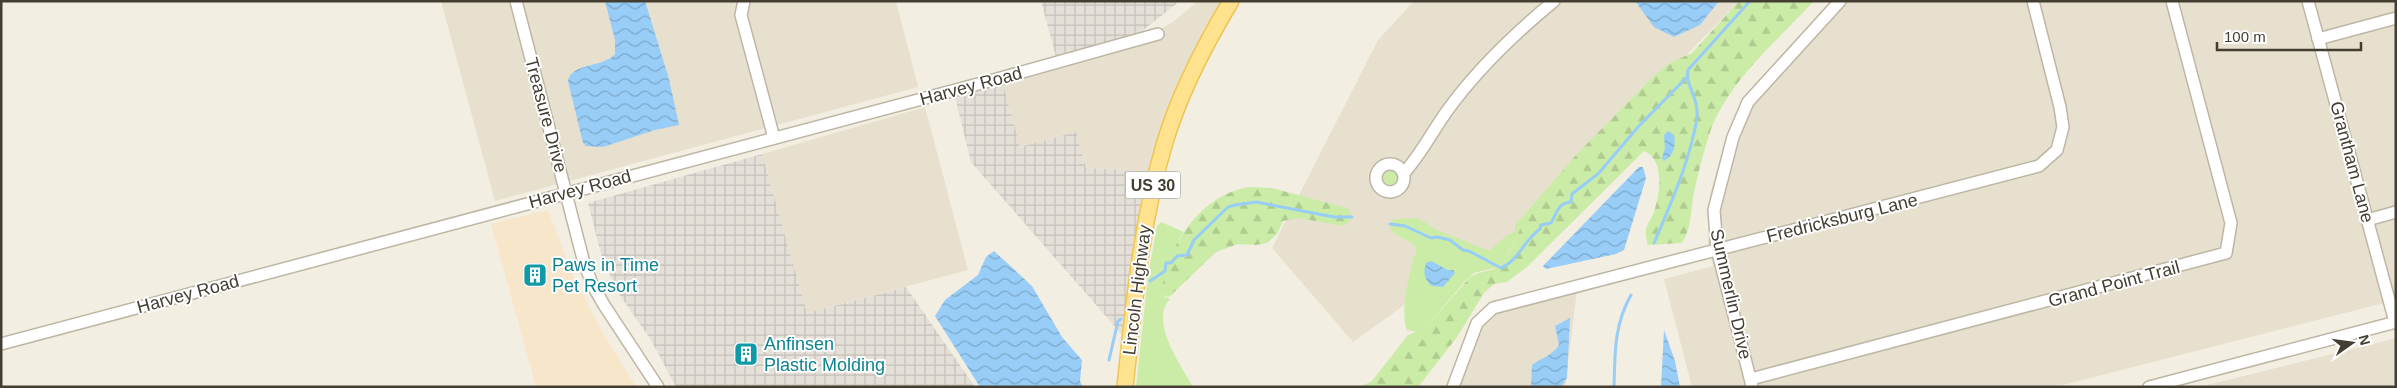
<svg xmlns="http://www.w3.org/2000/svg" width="2397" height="388" viewBox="0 0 2397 388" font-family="Helvetica,sans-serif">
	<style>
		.residential { fill: #e7e0cf }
		.commercial { fill: #f8e6ca }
		.industrial { fill: url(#industrial-grid) }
		.green { fill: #caeca6 }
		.forest { fill: url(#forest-firs) }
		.water { fill: url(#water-waves) }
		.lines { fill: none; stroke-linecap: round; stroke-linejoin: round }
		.stream { stroke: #97cdf7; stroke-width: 3 }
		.minor-casing { stroke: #beb6a4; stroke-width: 14 }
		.major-casing { stroke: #eec554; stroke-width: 18 }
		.minor { stroke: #fff; stroke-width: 11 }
		.major { stroke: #ffe28e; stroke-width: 15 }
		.labels { text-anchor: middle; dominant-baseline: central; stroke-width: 4; stroke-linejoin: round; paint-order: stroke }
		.shield { fill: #fff; stroke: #7c7870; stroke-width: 1 }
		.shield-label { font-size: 16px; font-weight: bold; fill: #443e32 }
		.street-label { font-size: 18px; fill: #443e32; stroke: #fff }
		.culture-label { font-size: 18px; fill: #0d838f; stroke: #fff; text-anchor: start }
	</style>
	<defs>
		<pattern id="industrial-grid" width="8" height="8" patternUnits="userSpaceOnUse" patternTransform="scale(1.25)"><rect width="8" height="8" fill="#e4dfd7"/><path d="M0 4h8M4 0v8" fill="none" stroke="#c5c0b9"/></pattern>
		<pattern id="forest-firs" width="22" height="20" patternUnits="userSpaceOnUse" patternTransform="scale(1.25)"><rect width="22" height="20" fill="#caeca6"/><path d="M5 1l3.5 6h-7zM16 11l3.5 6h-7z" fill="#afcb8f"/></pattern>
		<pattern id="water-waves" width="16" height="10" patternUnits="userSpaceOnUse" patternTransform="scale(1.25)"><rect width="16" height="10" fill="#97cdf7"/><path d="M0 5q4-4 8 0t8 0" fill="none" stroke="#7da8c9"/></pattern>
	</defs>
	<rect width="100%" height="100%" fill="#f3eee2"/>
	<g class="residential">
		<path d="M441,1H896L918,87L495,201Z"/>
		<path d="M1198,1H1223L1186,65L1170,102L1149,172L1086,168L1076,132L1020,147L1003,84L1106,56L1140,43L1177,19Z"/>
		<path d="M1414,1H1739L1493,254L1440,233L1403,306L1353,342L1272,248L1378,40Z"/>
		<path d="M1831,1H2396V300L2055,387H1692L1664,279L1713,266L1708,245L1710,195L1724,144L1742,99Z"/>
		<path d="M925,107L968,270L807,313L762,154Z"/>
		<path d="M1577,290L1565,387H1455L1479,325L1504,309Z"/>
		<path d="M2396,338V387H2199L2389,340Z"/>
	</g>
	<path class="commercial" d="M548,210L574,278L602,331L636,387H536L491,224Z"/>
	<g class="industrial">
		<path d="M1041,1H1180L1142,31L1058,64Z"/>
		<path d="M1003,84L1020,147L1076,132L1086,168L1149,172L1137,227L1125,338L971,162L955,97Z"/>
		<path d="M762,154L807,313L906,287L975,387H676L651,340L617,291L601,254L588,203Z"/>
	</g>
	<g class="green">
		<circle cx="1390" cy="178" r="7"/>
		<path d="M1524,215L1523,226L1503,262L1495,268L1474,273L1465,281L1425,329L1417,332L1407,330C1399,310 1410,269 1417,249C1411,238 1398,240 1390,228L1393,219L1418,218L1437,230L1489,251L1507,235L1515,232V224Z"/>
		<path d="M1161,222L1184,232L1180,237L1161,295L1170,299C1149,321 1181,366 1193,387H1136L1148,276L1157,226Z"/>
	</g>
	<g class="forest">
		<path d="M1739,1H1814C1778,40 1728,81 1710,132C1704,150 1699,169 1695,188C1690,207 1693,226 1682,243L1648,245C1647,241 1645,234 1646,230C1647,224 1652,218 1654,212C1660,194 1665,159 1644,151L1528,266L1507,282L1494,284L1484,293L1457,337L1418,387H1360L1372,381L1408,335L1425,329L1469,278C1477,272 1485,272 1494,269C1506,264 1523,227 1524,215L1577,154L1656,74L1670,63L1692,53Z"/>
		<path d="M1251,187L1272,188L1347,208L1350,212L1351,220L1343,226L1299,218L1283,221L1277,234L1267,243L1256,245L1238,244L1216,252L1169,297L1161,295C1166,248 1200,193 1251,187Z"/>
	</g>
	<g class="water">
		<path d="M605,1H645L669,79L679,125L655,130L603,147L586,146L583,143L568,81C572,62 603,68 615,54V40Z"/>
		<path d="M1635,1H1719L1700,25L1674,37L1654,27Z"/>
		<path d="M1668,131L1674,135C1676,145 1674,156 1664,161L1662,158L1665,148L1664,135Z"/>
		<path d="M1639,167H1643L1646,178L1624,250L1616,254L1546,269L1543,266Z"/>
		<path d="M994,251L1032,286L1062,337L1082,360L1080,381L1083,387H980L935,316L945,300L978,275L986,257Z"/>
		<path d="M1431,261L1448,270H1453L1455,273L1443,287L1432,286C1424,279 1423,273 1426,263Z"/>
		<path d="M1570,318L1567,378L1561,387H1531L1532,365C1541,358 1553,355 1559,345L1555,326Z"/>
		<path d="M1664,330L1675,361L1680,387H1661Z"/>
	</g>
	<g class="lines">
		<g class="stream">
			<path d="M1390,224L1405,226L1431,238L1437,237L1450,240L1463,250L1469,251L1501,268C1518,261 1525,239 1540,229L1541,225L1551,223C1557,214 1557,203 1571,202L1572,194L1599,173L1638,127L1686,78"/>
			<path d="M1654,243C1668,210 1683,177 1692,141C1694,131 1698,121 1697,111C1697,96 1685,84 1688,70L1750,1"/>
			<path d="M1150,281L1165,271L1166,263H1171L1177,256L1187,255L1194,240L1228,207L1235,205L1256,202L1334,217H1352"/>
			<path d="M1109,360L1118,321L1121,319"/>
			<path d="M1614,387C1615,353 1614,325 1631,295"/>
		</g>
		<g class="minor-casing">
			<g id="minor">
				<path d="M516,1L583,259L592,284L604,305L658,387"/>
				<path d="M744,1L741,15L774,138"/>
				<path d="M2308,1L2395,322"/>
				<path d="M2318,39L2396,18"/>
				<circle cx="1390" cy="178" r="14"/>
				<path d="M1404,173C1421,154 1432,132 1447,111C1478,68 1514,34 1554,1"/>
				<path d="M2367,220L2396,212"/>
				<path d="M1,344L997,79L1158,34"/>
				<path d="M1751,379L2226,253L2231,223L2172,1"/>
				<path d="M1752,386L1717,249L1714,210L1733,137L1748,102L1840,1"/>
				<path d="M1453,387L1477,323L1493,308L2039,166L2057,150L2063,127L2060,107L2033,1"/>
				<path d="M2149,387L2396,322"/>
			</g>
		</g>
		<g class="major-casing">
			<path id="major" d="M1125,387C1134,304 1141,222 1165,142C1180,92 1204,46 1231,1"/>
		</g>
		<use href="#minor" class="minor"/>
		<use href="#major" class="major"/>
	</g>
	<defs>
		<g id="building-square" transform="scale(1.25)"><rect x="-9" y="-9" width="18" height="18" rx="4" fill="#0f9aa8" stroke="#fff"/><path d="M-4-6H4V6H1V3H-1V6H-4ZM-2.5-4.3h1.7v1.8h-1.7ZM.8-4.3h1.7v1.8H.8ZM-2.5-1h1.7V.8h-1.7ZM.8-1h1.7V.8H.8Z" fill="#fff"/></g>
	</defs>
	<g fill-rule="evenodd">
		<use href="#building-square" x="535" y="275"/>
		<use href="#building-square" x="746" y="354"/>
	</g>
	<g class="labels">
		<rect class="shield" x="1125.5" y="171.5" width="55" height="27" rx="4"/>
		<g class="shield-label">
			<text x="1153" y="185">US 30</text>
		</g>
		<g class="street-label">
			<text transform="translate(971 86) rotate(-15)">Harvey Road</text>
			<text transform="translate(546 115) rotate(75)">Treasure Drive</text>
			<text transform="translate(2352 162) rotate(75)">Grantham Lane</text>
			<text transform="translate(580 189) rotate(-15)">Harvey Road</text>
			<text transform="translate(1842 218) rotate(-14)">Fredricksburg Lane</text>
			<text transform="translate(2114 284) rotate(-15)">Grand Point Trail</text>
			<text transform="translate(1137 290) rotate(-83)">Lincoln Highway</text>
			<text transform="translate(188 294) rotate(-15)">Harvey Road</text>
			<text transform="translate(1731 294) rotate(77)">Summerlin Drive</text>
		</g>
		<g class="culture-label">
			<text x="552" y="265">Paws in Time<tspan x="552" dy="21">Pet Resort</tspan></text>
			<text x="764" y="344">Anfinsen<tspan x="764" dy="21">Plastic Molding</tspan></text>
		</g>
	</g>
	<rect width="2397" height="388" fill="none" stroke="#443e32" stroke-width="5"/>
	<g transform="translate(2352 343) rotate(76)" stroke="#ffffff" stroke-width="4" paint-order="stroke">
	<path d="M0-4L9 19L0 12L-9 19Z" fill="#443e32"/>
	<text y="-8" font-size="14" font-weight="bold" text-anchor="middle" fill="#443e32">N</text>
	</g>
	<path d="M2217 42v8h144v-8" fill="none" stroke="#443e32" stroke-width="2.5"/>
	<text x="2224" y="42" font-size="15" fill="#443e32" stroke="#ffffff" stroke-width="4" paint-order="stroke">100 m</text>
</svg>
